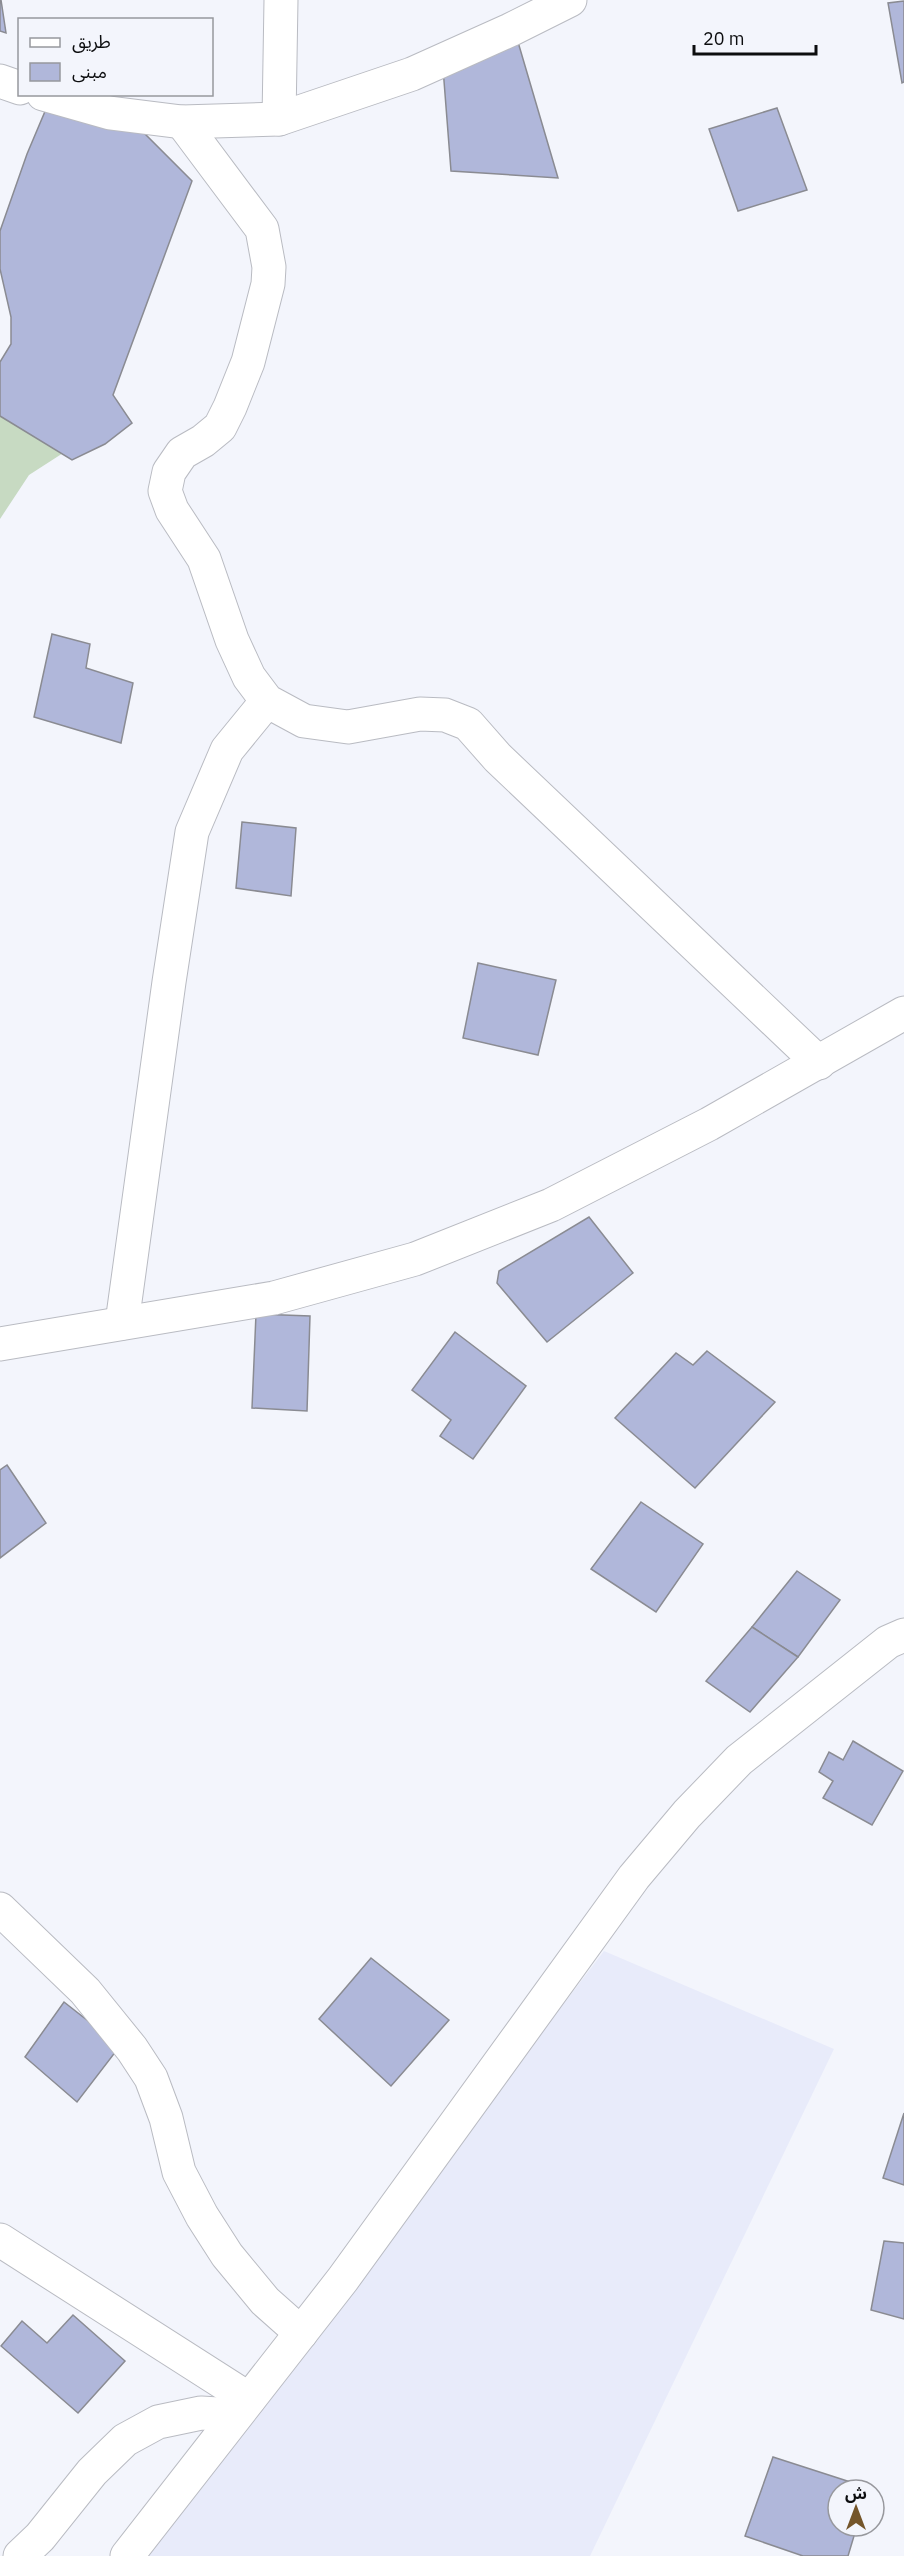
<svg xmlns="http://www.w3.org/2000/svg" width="904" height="2556" viewBox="0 0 904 2556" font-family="'IBM Plex Sans','Noto Sans Arabic',sans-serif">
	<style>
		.built { fill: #e8ebfa }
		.green { fill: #c7dac2 }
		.building { fill: #b0b7da; stroke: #8a8b92; stroke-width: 1.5 }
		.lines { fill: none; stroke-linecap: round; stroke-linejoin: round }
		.minor-casing { stroke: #b9bbc2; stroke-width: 35 }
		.tertiary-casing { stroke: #b9bbc2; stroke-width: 35 }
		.minor { stroke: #fff; stroke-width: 33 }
		.tertiary { stroke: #fff; stroke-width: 33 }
	</style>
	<rect width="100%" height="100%" fill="#f3f5fc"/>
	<path class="built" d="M604,1951L834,2049L590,2556H143Z"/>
	<path class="green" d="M0,400L74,446L29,475L0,519Z"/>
	<g class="building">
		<path d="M0,0H1L6,33L0,31Z"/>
		<path d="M904,1V82L902,83L888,3Z"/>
		<path d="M518,42L558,178L451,171L443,68Z"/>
		<path d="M49,102L142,131L192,181L113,395L132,423L105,444L72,460L0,416V362L11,344V317L0,269V231L27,154Z"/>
		<path d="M777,108L807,190L738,211L709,129Z"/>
		<path d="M52,634L90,644L86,668L133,683L121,743L34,717Z"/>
		<path d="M242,822L296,828L291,896L236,888Z"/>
		<path d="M478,963L556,980L538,1055L463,1038Z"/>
		<path d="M589,1217L633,1273L547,1342L497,1283L499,1271Z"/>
		<path d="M256,1314L310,1316L307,1411L252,1408Z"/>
		<path d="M455,1332L526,1386L473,1459L440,1436L451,1420L412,1390Z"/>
		<path d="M707,1351L775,1402L695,1488L615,1418L676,1353L693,1365Z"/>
		<path d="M7,1465L46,1523L0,1558V1470Z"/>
		<path d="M641,1502L703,1544L656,1612L591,1569Z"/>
		<path d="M797,1571L840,1600L798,1657L752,1627Z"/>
		<path d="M752,1627L798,1657L750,1712L706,1681Z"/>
		<path d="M853,1741L903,1771L872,1825L823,1798L833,1781L819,1772L829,1752L843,1760Z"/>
		<path d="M371,1958L449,2020L391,2086L319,2019Z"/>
		<path d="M64,2002L120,2046L77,2102L25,2057Z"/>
		<path d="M904,2113V2185L883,2178Z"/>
		<path d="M884,2241L904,2243V2319L871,2310Z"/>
		<path d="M73,2315L125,2361L78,2413L1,2346L22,2321L47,2343Z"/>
		<path d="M773,2457L869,2488L838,2490V2526H857L848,2556H803L745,2536Z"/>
	</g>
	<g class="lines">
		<g class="minor-casing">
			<g id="minor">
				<path d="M0,81L20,88"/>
				<path d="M43,94L110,113L182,122L279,119L412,74L510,30L570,0"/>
				<path d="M279,119L281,0"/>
				<path d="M182,122L262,229L269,267L268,284L248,362L230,407L220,427L203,441L182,453L169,472L165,491L172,510L204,559L232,640L249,677L267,701L304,721L348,727L420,714L445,715L468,724L498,758L819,1063"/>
				<path d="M122,1323L169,982L192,832L227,750L267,701"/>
				<path d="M0,1909L85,1991L132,2049L151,2078L166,2118L179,2172L202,2216L227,2255L265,2301L301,2333"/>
				<path d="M0,2240L249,2399"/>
				<path d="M20,2556L40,2537L92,2472L125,2440L158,2422L201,2413L236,2415"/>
			</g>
		</g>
		<g class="tertiary-casing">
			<g id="tertiary">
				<path d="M0,1344L274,1298L415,1259L551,1205L709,1124L904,1013"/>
				<path d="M127,2556L343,2279L634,1877L687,1814L739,1760L888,1642L904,1635"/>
			</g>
		</g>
		<use href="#minor" class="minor"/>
		<use href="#tertiary" class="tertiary"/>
	</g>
	<rect x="18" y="18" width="195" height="78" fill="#f3f5fc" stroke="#97989d" stroke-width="1.5"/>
	<rect x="30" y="38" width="30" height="9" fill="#ffffff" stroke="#97989d" stroke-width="1.5"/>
	<text x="72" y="48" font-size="18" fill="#0c0d0f">طريق</text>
	<rect x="30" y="63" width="30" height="18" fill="#b0b7da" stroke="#97989d" stroke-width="1.5"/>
	<text x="72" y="78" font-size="18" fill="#0c0d0f">مبنى</text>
	<g transform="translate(856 2508)"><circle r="28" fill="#f3f5fc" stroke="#97989d" stroke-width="1.5"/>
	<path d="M0-4.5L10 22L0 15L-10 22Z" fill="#74552a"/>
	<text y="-9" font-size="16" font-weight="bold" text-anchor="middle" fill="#0c0d0f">ش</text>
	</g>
	<path d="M694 45v9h122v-9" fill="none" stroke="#0c0d0f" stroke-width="3"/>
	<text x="703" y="45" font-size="18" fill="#0c0d0f" stroke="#f3f5fc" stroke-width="4.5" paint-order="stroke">20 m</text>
</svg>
